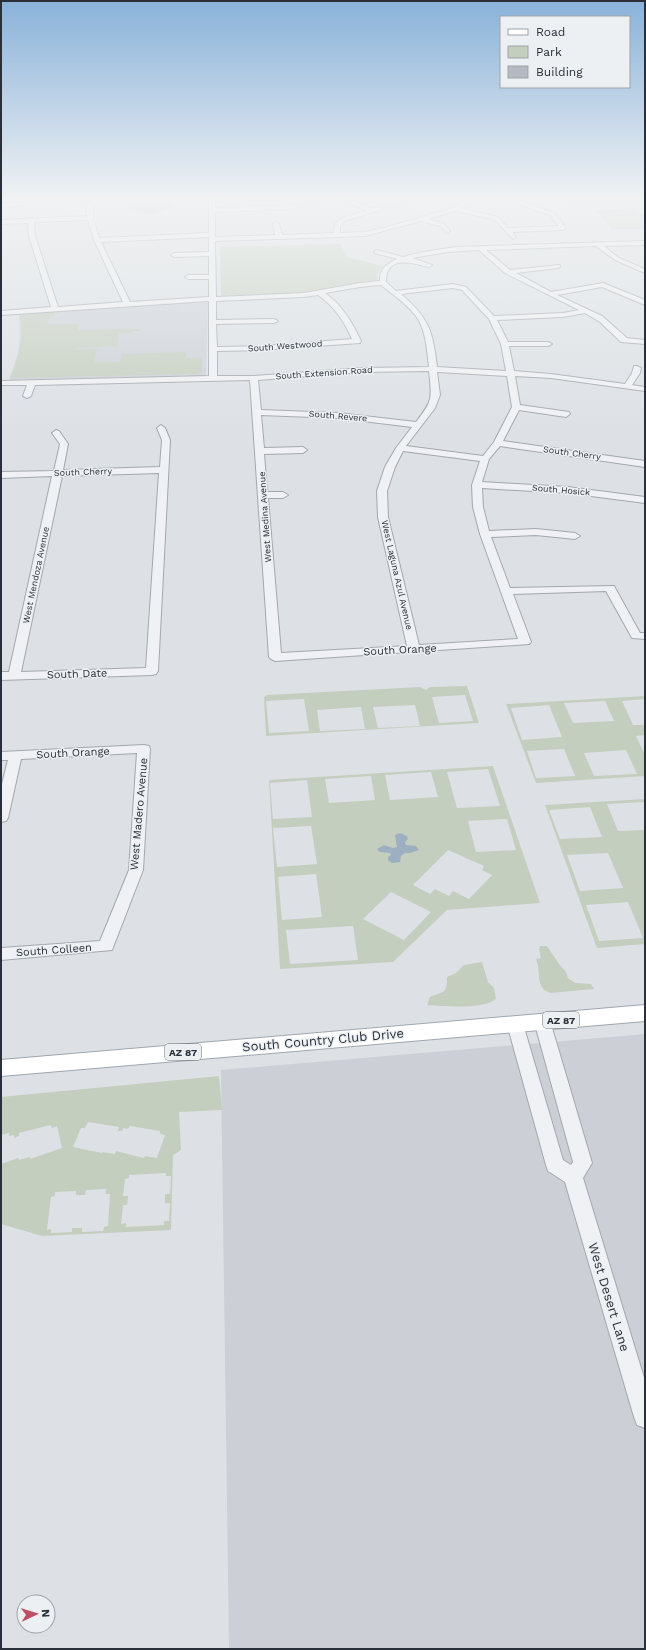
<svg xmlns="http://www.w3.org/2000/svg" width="646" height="1650" viewBox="0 0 646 1650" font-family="'Work Sans',sans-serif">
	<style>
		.built { fill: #ccd0d6 }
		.green { fill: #c4cebf; fill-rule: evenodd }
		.water { fill: #9cb0c2 }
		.building { fill: #b5bac1 }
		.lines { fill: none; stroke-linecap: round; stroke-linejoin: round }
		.minor-casing { stroke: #a3a8ae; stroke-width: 2 }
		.major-casing { stroke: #9ea6b0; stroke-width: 2 }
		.minor { fill: #eff1f4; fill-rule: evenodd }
		.major { fill: #fff; fill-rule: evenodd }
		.labels { text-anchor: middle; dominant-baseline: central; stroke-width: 3; stroke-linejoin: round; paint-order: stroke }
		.far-street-label { font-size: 9px; fill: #29303a; stroke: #ecf0f3 }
		.shield { fill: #ecf0f3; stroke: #646a72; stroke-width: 1 }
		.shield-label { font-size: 10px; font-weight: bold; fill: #29303a }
		.street-label { font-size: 11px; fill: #29303a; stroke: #ecf0f3 }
		.near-street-label { font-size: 13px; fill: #29303a; stroke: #ecf0f3 }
	</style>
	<rect width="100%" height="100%" fill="#dde1e5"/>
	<g class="built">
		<path d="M218,200H322L323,202L218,204Z"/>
		<path d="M569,200H645V204L575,207Z"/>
		<path d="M182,302L208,303L206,376L9,380L18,353L20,337L19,313Z"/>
		<path d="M645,1034V1649H229L221,1070Z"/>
	</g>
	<g class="green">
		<path d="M645,208V209L634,211L645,214V229H612L595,210Z"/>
		<path d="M340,244L346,257L383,266L377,274V281L342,285L299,294L223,296L221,294L220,247Z"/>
		<path d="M56,311L53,317H50L47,325L74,324L79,325L78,330L140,329L139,331H133L132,333H119L117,346L74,348L77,349H97L94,363L120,362L122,354L186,352V358H202V372L194,374L11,378C19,356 24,337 20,315Z"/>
		<path d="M467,686L479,723L266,736L264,697L267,695L420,687L426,690L430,687ZM465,695L473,721L439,723L432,697ZM304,699L309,731L269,733L266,701ZM415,705L420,726L378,728L373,707ZM361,707L365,729L320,731L317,710Z"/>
		<path d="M645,696V699L622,701L633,725H645V735L636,736L645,755V776L536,783L506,704ZM605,701L614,721L573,723L564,703ZM549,705L562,737L522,740L511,708ZM564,749L575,776L536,778L527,751ZM626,750L637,774L594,776L584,753Z"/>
		<path d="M493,766L540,903L447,910L393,962L280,969L269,780ZM488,769L500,806L457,808L447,772ZM431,772L438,797L390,800L385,775ZM371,776L375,800L329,803L325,779ZM307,780L312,817L273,819L270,783ZM507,819L516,850L476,852L468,821ZM311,826L317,864L277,867L273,828ZM448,850L484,866L482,870L492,875L469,899L453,891L449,896L435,889L430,894L413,885ZM316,874L322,917L282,920L278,877ZM391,892L431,912L404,940L363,919ZM353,926L358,960L290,964L286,930Z"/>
		<path d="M645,799V802L607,804L618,831L645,830V944L597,948L545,805ZM590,807L602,837L560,839L549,810ZM608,853L623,888L580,891L567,855ZM628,902L643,938L599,941L586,905Z"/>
		<path d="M540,946H547L559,964L566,972L568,978L575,983L591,984L594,989L550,993L544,990C536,981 541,971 536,959L541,958L539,949Z"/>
		<path d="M482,962L488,982L494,988L496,999C482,1010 445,1006 427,1005L430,997C443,991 447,995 447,977L456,973L464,965Z"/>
		<path d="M219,1076L222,1110L179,1112L181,1150L173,1155L171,1230L42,1236L1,1224V1164L18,1158L19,1160L30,1157V1159L62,1148L57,1126L52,1128L51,1125L19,1133V1136L14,1138V1135L9,1136V1133L1,1135V1097ZM88,1122L119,1127L118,1131H122L123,1128L128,1129L130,1126L160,1131V1134L165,1135L157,1158L145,1156L144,1158L116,1151L115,1154L103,1152L102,1153L73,1147L81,1128H85ZM166,1173V1176H171L170,1194H165V1203H170L169,1221H164V1225L126,1227V1223L121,1224L123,1205H127L128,1196H123L125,1179L129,1178V1175ZM106,1189V1194H110L108,1226L104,1227L103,1231L82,1232V1228H72V1232L51,1233V1229L47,1230L51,1197L55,1196V1192L76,1191V1195H85L86,1190Z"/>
	</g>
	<path class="water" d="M400,833L407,836L408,839L405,842L406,845L416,846L419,850L410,853H405L401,856L400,862L392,863L388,860V857L391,855L390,853L380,852L377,849L384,845L393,848L397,847L395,835Z"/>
	<path class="building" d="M145,200H168L171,208L152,214L142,213L125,209L145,203Z"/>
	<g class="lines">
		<g class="minor-casing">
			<g id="minor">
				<path d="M209,200H215V208L294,205L297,207L294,209L215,212V237L275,235L273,224L276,222L279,224L282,235L334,233C331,216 356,214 368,211L352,205L346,200C355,200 363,208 373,208C386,209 398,199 411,200L345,221L340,226V233L365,232L387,227L453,208L460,204V200H466V205L461,208L498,217L508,228L559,226L550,215L521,205L514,200H520L525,203L554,213L566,228L563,230L512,232L516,237L513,239L494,219L455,211L428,219L444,224L450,231L447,233L440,226L421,221L365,236L215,241L216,297L304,293L360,283L380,281C379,269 387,264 397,259L375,253L374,252L377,250L403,257L423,252L456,247L645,241V245L604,246L619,258L645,269V273L615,260L596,246L486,250L510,270L560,265V267L558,268L516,273L551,292L603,283L645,300V305L602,287L557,295L602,316L627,338L645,340V344L621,342L600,322L585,313L563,317L497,320L508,342H548L552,344L548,346H509L514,371L551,374L625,384L632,373L634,366H637L641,368L640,373L632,385L645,387V391L551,378L515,376L520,405L569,412L570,414L566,417L519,410L503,441L645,461V467L500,446L489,459L482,482L568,487L645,497V503L568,493L482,488L483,507L489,531L536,529L575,533L580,536L575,539L536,535L491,537L510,588L614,586L640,633H645V639L632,638L606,591L513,594L531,642L529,644L275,661L271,659L269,657L250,380L35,385L31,396L27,398L23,396L27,385H1V381L209,376V301L1,315V311L51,307L29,236L28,223L1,224V220L87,216V207L85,203L88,201L90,202L93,207V218L99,238L209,233ZM88,220L94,240L123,302L58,307L35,236L34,222ZM209,237V252L174,253L171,255L174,257L209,256V275H188L185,277L188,279H209V297L130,302L101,242ZM479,250L505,273L579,310L563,313L494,316L466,287L453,284L396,291L386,282C386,254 412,263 429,267L432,265L412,258L448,252ZM381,285C393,295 409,305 418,319C426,332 427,351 429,367L362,368L254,376H217V351L262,350L360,343L361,341C352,322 343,306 325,293L360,287ZM453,288L462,290L489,319L501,344L506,371L437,367C433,331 429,318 401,294ZM318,295C335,307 344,321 352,339L262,346L217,347L216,324L274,323L278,321L274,319L216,320V301L304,297ZM429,371C432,399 433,400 416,422L338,413L261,410L258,380L362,372ZM437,372L507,376L512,407L494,442L483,456L406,446L435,408L440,395ZM261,415L338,418L412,427L396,448L385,467L377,491L378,517L407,646L281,653L268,498H283L288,495L283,492H267L264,454L303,453L307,450L303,447L264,448ZM403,451L480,461L472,485L473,507L480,534L518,639L419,645L388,517L387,491L395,467Z"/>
				<path d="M21,202L24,204L23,205L1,208V204Z"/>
				<path d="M161,425L165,428L170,440L158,671L156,674L152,675L1,680V672H9L52,476L1,478V472L54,471L60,444L52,433L56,430L59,431L68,444L63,470L160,467L162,440L157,428ZM159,473L146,668L21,672L62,476Z"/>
				<path d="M144,745L149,746L150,749L143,870L112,950L1,960V948L100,941L129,870L137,753L21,759L8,818L6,821L1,822V788L8,760H1V752Z"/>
				<path d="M542,1015L548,1017L550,1021L592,1163L583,1178L645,1381V1428L637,1425L634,1417L565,1182L548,1171L546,1165L507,1024L509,1019L515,1018L521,1019L523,1024L563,1160L571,1165L573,1162L534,1021L536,1017Z"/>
			</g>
		</g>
		<g class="major-casing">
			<path id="major" d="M645,1005V1021L1,1076V1060Z"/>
		</g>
		<use href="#minor" class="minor"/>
		<use href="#major" class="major"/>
	</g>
	<linearGradient id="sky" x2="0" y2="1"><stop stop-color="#89b2d9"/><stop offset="0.46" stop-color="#f0f2f3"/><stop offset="1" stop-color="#f0f2f3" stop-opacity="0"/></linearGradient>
	<rect width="646" height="431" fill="url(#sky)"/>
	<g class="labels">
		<g class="far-street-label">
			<text transform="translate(285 346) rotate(-4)">South Westwood</text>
			<text transform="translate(324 373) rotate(-4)">South Extension Road</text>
			<text transform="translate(338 416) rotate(5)">South Revere</text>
			<text transform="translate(572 453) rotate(8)">South Cherry</text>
			<text transform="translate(83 472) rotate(-2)">South Cherry</text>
			<text transform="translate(561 490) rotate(5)">South Hosick</text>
			<text transform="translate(265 517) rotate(-94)">West Medina Avenue</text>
			<text transform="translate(36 575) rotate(-78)">West Mendoza Avenue</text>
			<text transform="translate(397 575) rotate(77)">West Laguna Azul Avenue</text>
		</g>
		<g class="shield">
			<rect x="543" y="1012" width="36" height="16" rx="3"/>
			<rect x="165" y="1044" width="36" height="16" rx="3"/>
		</g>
		<g class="shield-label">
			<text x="561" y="1020">AZ 87</text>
			<text x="183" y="1052">AZ 87</text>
		</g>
		<g class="street-label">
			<text transform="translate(400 650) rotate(-3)">South Orange</text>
			<text transform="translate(77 674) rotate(-2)">South Date</text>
			<text transform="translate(73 753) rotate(-3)">South Orange</text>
			<text transform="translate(139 814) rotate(-85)">West Madero Avenue</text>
			<text transform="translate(54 950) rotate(-4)">South Colleen</text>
		</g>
		<g class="near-street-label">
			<text transform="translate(323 1040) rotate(-5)">South Country Club Drive</text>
			<text transform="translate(609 1297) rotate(73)">West Desert Lane</text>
		</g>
	</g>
	<rect width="646" height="1650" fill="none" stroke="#29303a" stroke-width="4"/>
	<rect x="500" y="16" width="130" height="72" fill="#ecf0f3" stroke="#9ea3a9"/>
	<rect x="508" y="29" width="20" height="6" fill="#ffffff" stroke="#9ea3a9"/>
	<text x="536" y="36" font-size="12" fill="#29303a">Road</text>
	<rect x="508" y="46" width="20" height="12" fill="#c4cebf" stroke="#9ea3a9"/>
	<text x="536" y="56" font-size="12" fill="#29303a">Park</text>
	<rect x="508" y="66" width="20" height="12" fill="#b5bac1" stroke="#9ea3a9"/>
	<text x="536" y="76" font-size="12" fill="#29303a">Building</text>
	<g transform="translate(36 1614) rotate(86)"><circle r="19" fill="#ecf0f3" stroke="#9ea3a9"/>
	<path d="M0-3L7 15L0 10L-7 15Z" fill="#be4f64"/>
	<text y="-6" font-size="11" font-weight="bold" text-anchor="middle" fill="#29303a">N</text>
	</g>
</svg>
